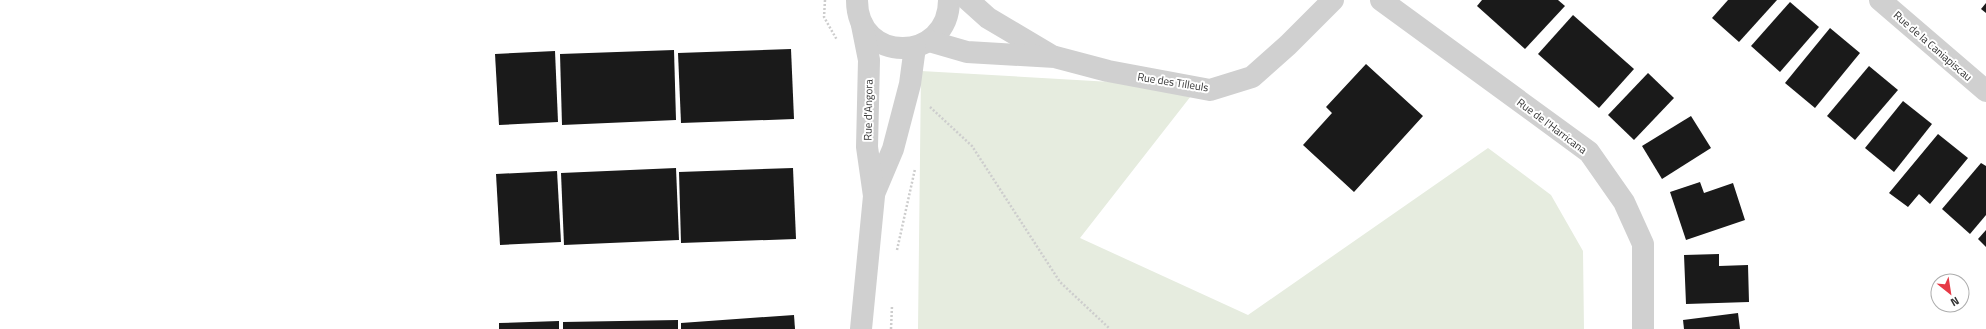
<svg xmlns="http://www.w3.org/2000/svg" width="1986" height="329" viewBox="0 0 1986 329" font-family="'Titillium Web',sans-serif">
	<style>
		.green { fill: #e6ecdf }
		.building { fill: #1a1a1a }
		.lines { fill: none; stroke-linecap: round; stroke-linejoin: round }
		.path { stroke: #cdcdcd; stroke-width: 2.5; stroke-dasharray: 2 2; stroke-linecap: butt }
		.street { stroke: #d0d0d0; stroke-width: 22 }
		.labels { text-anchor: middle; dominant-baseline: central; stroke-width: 4; stroke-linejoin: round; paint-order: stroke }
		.street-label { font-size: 11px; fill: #333; stroke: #fff }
	</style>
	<rect width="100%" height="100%" fill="#fff"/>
	<path class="green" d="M921,71L1198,87L1080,238L1248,315L1488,148L1551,195L1583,251L1584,329H918Z"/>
	<g class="building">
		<path d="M1482,0H1558L1565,6L1525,49L1477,6Z"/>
		<path d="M1728,0H1777L1739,42L1712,18Z"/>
		<path d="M1790,2L1819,27L1780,72L1751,46Z"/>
		<path d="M1986,3V13L1981,9Z"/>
		<path d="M1573,15L1634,69L1599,108L1538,54Z"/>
		<path d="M1830,28L1860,53L1815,108L1785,83Z"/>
		<path d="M791,49L794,119L681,123L678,53Z"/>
		<path d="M674,50L676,120L562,125L560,54Z"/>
		<path d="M555,51L558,122L499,125L495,54Z"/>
		<path d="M1366,64L1423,116L1354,192L1303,145L1332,113L1326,107Z"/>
		<path d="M1869,66L1898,90L1855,140L1827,116Z"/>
		<path d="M1648,73L1674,98L1634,140L1608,115Z"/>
		<path d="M1903,101L1932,124L1894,172L1865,148Z"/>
		<path d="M1691,116L1711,148L1662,179L1642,146Z"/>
		<path d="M1938,134L1968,158L1930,204L1919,194L1908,207L1889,193Z"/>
		<path d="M1981,163L1986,166V215L1970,234L1942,209Z"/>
		<path d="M676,168L679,240L564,245L561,173Z"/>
		<path d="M793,168L796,239L681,243L679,172Z"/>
		<path d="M557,171L561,242L500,245L496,174Z"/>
		<path d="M1700,182L1704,193L1733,183L1745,220L1686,240L1670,192Z"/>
		<path d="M1986,230V247L1978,239Z"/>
		<path d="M1719,254V266L1748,265L1749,302L1686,304L1684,255Z"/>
		<path d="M1738,313L1740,329H1684L1683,320Z"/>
		<path d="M794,315L795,329H681V323Z"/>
		<path d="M678,320V329H563V322Z"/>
		<path d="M559,321V329H499V323Z"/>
	</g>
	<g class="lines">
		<g class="path">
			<path d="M825,0L824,17L837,40"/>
			<path d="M930,107L972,146L1060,282L1110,329"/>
			<path d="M897,250L915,169"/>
			<path d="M891,329L892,306"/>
		</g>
		<g class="street">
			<path d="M857,0C857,65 949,63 949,0"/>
			<path d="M968,0L988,18L1052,56"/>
			<path d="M1381,0L1589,152L1624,202L1643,244V329"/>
			<path d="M1880,0L1986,91"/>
			<path d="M929,41L967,52L1055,57L1108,71L1210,90L1252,77L1288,45L1333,0"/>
			<path d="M874,194L893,149L910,84L915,47"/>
			<path d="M861,329L874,196L867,147L869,60L862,25"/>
		</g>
	</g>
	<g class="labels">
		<g class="street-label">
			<text transform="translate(1933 46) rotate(41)">Rue de la Caniapiscau</text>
			<text transform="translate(1173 82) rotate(9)">Rue des Tilleuls</text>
			<text transform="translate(868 110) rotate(-89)">Rue d'Angora</text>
			<text transform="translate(1552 126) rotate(37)">Rue de l'Harricana</text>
		</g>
	</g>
	<g transform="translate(1950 293) rotate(150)"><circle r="19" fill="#ffffff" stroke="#adadad"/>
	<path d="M0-3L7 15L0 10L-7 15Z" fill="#e63946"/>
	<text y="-6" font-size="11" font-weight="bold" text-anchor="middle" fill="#333333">N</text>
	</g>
</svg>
